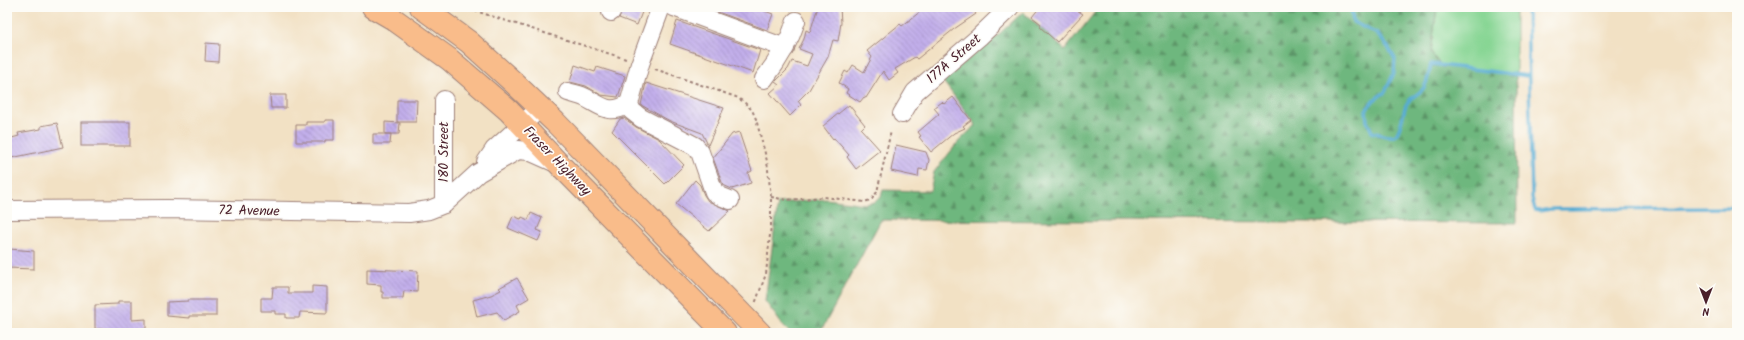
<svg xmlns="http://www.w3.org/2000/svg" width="1744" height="340" viewBox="0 0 1744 340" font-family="Kalam,sans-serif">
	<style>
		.grass { fill: #88d694; stroke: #697a60 }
		.forest { fill: url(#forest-firs); stroke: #5c6b54 }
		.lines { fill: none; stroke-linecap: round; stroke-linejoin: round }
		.stream { stroke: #57acd3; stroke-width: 3.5 }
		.building { fill: url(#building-back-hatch) }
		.minor-casing { stroke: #9e8078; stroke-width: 20 }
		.major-casing { stroke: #9e8078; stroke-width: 24 }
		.path { stroke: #9e8078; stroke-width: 2; stroke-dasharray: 3 3; stroke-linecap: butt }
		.minor { stroke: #fff; stroke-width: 18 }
		.major { stroke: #f9bc8a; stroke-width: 22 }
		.labels { text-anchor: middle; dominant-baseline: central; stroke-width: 3.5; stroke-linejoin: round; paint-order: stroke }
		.street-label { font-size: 14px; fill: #4a1f2b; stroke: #fdfcf7 }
	</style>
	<defs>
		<pattern id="forest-firs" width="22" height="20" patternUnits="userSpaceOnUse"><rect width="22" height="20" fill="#6eb77e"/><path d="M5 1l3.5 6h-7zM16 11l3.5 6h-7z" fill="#5c9467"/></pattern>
		<pattern id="building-back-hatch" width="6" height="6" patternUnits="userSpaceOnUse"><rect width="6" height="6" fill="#c2afeb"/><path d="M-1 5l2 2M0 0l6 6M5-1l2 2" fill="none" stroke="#a08ebf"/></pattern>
	</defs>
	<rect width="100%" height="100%" fill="#fdfcf7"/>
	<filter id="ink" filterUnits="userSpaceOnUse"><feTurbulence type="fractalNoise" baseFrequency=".025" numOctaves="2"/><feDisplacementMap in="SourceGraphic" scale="8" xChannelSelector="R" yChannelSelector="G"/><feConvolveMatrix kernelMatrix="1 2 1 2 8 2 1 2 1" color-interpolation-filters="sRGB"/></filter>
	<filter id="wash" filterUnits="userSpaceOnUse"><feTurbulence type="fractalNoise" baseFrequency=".012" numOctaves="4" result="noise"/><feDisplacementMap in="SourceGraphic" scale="16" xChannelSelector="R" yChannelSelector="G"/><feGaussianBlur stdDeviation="0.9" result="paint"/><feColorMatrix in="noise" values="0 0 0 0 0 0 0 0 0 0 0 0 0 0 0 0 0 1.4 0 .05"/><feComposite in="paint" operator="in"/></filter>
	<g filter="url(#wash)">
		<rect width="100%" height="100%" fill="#f2e1c4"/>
		<path class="grass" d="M1437,7H1516V75L1461,67H1442L1431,53Z"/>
		<path class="forest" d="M1099,7H1437L1431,53L1441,67H1461L1516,75L1517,223L881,220L820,333H790L784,327L765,301L778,203L826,199L865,204L875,202L881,196L883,190L930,191L934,172L960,140L976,125L942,80L999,34L1023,12L1065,50Z"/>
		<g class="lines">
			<g class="stream">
				<path d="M1351,7L1353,22L1377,34L1388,47L1395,59L1394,73L1385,92L1374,100L1366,110L1367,121L1372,132L1386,136H1395C1402,128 1402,115 1406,105C1409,98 1417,95 1422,90C1428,84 1429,72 1431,64L1528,76"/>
				<path d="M1527,7L1532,198L1535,210L1539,211L1551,209L1737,208"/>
			</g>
		</g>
		<g id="blocks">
			<g class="building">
				<path d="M623,7H644L637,25L619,18Z"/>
				<path d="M704,7H754L773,14L767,30Z"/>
				<path d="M818,7H840L841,23L838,41L833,40L828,57L809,90L798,101L801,105L790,116L770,93L779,85L775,82L788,69L792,61L807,66L812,54L799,49L804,39L806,30L810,32Z"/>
				<path d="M926,7H971L976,14L954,29L917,59L915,57L895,69L898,73L889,80L883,71L866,98L864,97L860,102L846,93L848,89L839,83L845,71L848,73L853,65L864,72L872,57L867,51L900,24L902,26Z"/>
				<path d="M1040,7H1072L1083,14L1057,42L1040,27L1041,24L1032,17Z"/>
				<path d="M677,21L760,50L753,73L670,44Z"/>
				<path d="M206,43L219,44L218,62L205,61Z"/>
				<path d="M575,65L595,72L597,67L625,76L618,97L601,95L586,86L570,82Z"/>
				<path d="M646,83L724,108L708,145L702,133L670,121L641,105Z"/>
				<path d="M270,95H286V108H271Z"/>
				<path d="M953,97L971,120L963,126L965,128L954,133L931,152L919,137L921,136L918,132L939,114L934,108L942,102L944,104Z"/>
				<path d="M397,100H417L416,122H397Z"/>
				<path d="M849,105L865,125L861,129L880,150L856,169L847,157L849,155L834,138L833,139L823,126Z"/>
				<path d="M624,118L636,127L659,139L684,165L665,184L612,131L620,119Z"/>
				<path d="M325,120H334V140H325V142H296V125H306V122H325Z"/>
				<rect x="81" y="122" width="49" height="24"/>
				<path d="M385,122L400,123L399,134H385Z"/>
				<path d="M57,123L63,147L11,158L8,139L19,136L18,133L41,129V126Z"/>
				<path d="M739,132L752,171L748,173L751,183L732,189L723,185L713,158L732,134Z"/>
				<path d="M373,134H391L390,144H373Z"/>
				<path d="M896,145L926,152L929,160L927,170L919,169L918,177L891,171Z"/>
				<path d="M695,180L700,185L704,195L708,201L730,211L709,231L676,204Z"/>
				<path d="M531,213L542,218L537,230L542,232L538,241L508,228L513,216L521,219L522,217L528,220Z"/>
				<path d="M9,249L34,251V269L7,268V253H9Z"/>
				<path d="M367,269L418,271L417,292L404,291L403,298H383V292H381V285L367,284Z"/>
				<path d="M517,278L529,298L517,305L520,311L504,320L497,312L477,317L473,300L491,295L501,290L499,288Z"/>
				<path d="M312,286L327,287V313L300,312L299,318H286V314H275V311H261V298H272L273,287H288V293H312Z"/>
				<path d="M188,300H216V316H189V318L167,316V302L188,301Z"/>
				<path d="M118,301H132V320L146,319V329H123V333H107L106,329H95V305L118,304Z"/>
			</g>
		</g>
	</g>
	<g filter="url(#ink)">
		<use href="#blocks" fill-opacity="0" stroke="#9e8078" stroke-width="1"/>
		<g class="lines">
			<g class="minor-casing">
				<g id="minor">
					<path d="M661,7L640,64L629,104L632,111L641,118L695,146L700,152L714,192L720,196L730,200"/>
					<path d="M674,7L785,48"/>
					<path d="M611,12L613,7"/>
					<path d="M764,79C778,61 789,43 796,21"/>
					<path d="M568,92C574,94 581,95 586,98C603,107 609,115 629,104"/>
					<path d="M444,100V204"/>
					<path d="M902,114L915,92L979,37L1010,7"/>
					<path d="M486,162L494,150L540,108"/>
					<path d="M7,210L167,209L409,213L429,210L444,204L478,173L518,150L529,151L556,163"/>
				</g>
			</g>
			<g class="major-casing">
				<g id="major">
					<path d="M373,7L392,18L449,59L509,111L560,165L725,333"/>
					<path d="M421,7L469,42L512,81L555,122L760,333"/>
				</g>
			</g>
			<g class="path">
				<path d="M463,7L626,59"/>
				<path d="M655,69L736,97L744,102L752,110L756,119L767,161L771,197V225L766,274L755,304"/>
				<path d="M771,197L787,200L824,197L865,202L872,199L877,192L891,131"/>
			</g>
			<use href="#minor" class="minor"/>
			<use href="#major" class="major"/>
		</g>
	</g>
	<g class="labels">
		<g class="street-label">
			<text transform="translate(954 59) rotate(-41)">177A Street</text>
			<text transform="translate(444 152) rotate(-90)">180 Street</text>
			<text transform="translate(557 161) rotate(46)">Fraser Highway</text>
			<text transform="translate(249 211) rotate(1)">72 Avenue</text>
		</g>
	</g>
	<rect width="1744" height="340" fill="none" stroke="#fdfcf7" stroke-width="24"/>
	<g transform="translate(1706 302) rotate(180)" stroke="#fdfcf7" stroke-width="3" paint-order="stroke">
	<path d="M0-3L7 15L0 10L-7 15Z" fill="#4a1f2b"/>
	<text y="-6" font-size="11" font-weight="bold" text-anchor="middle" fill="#4a1f2b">N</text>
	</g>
</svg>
